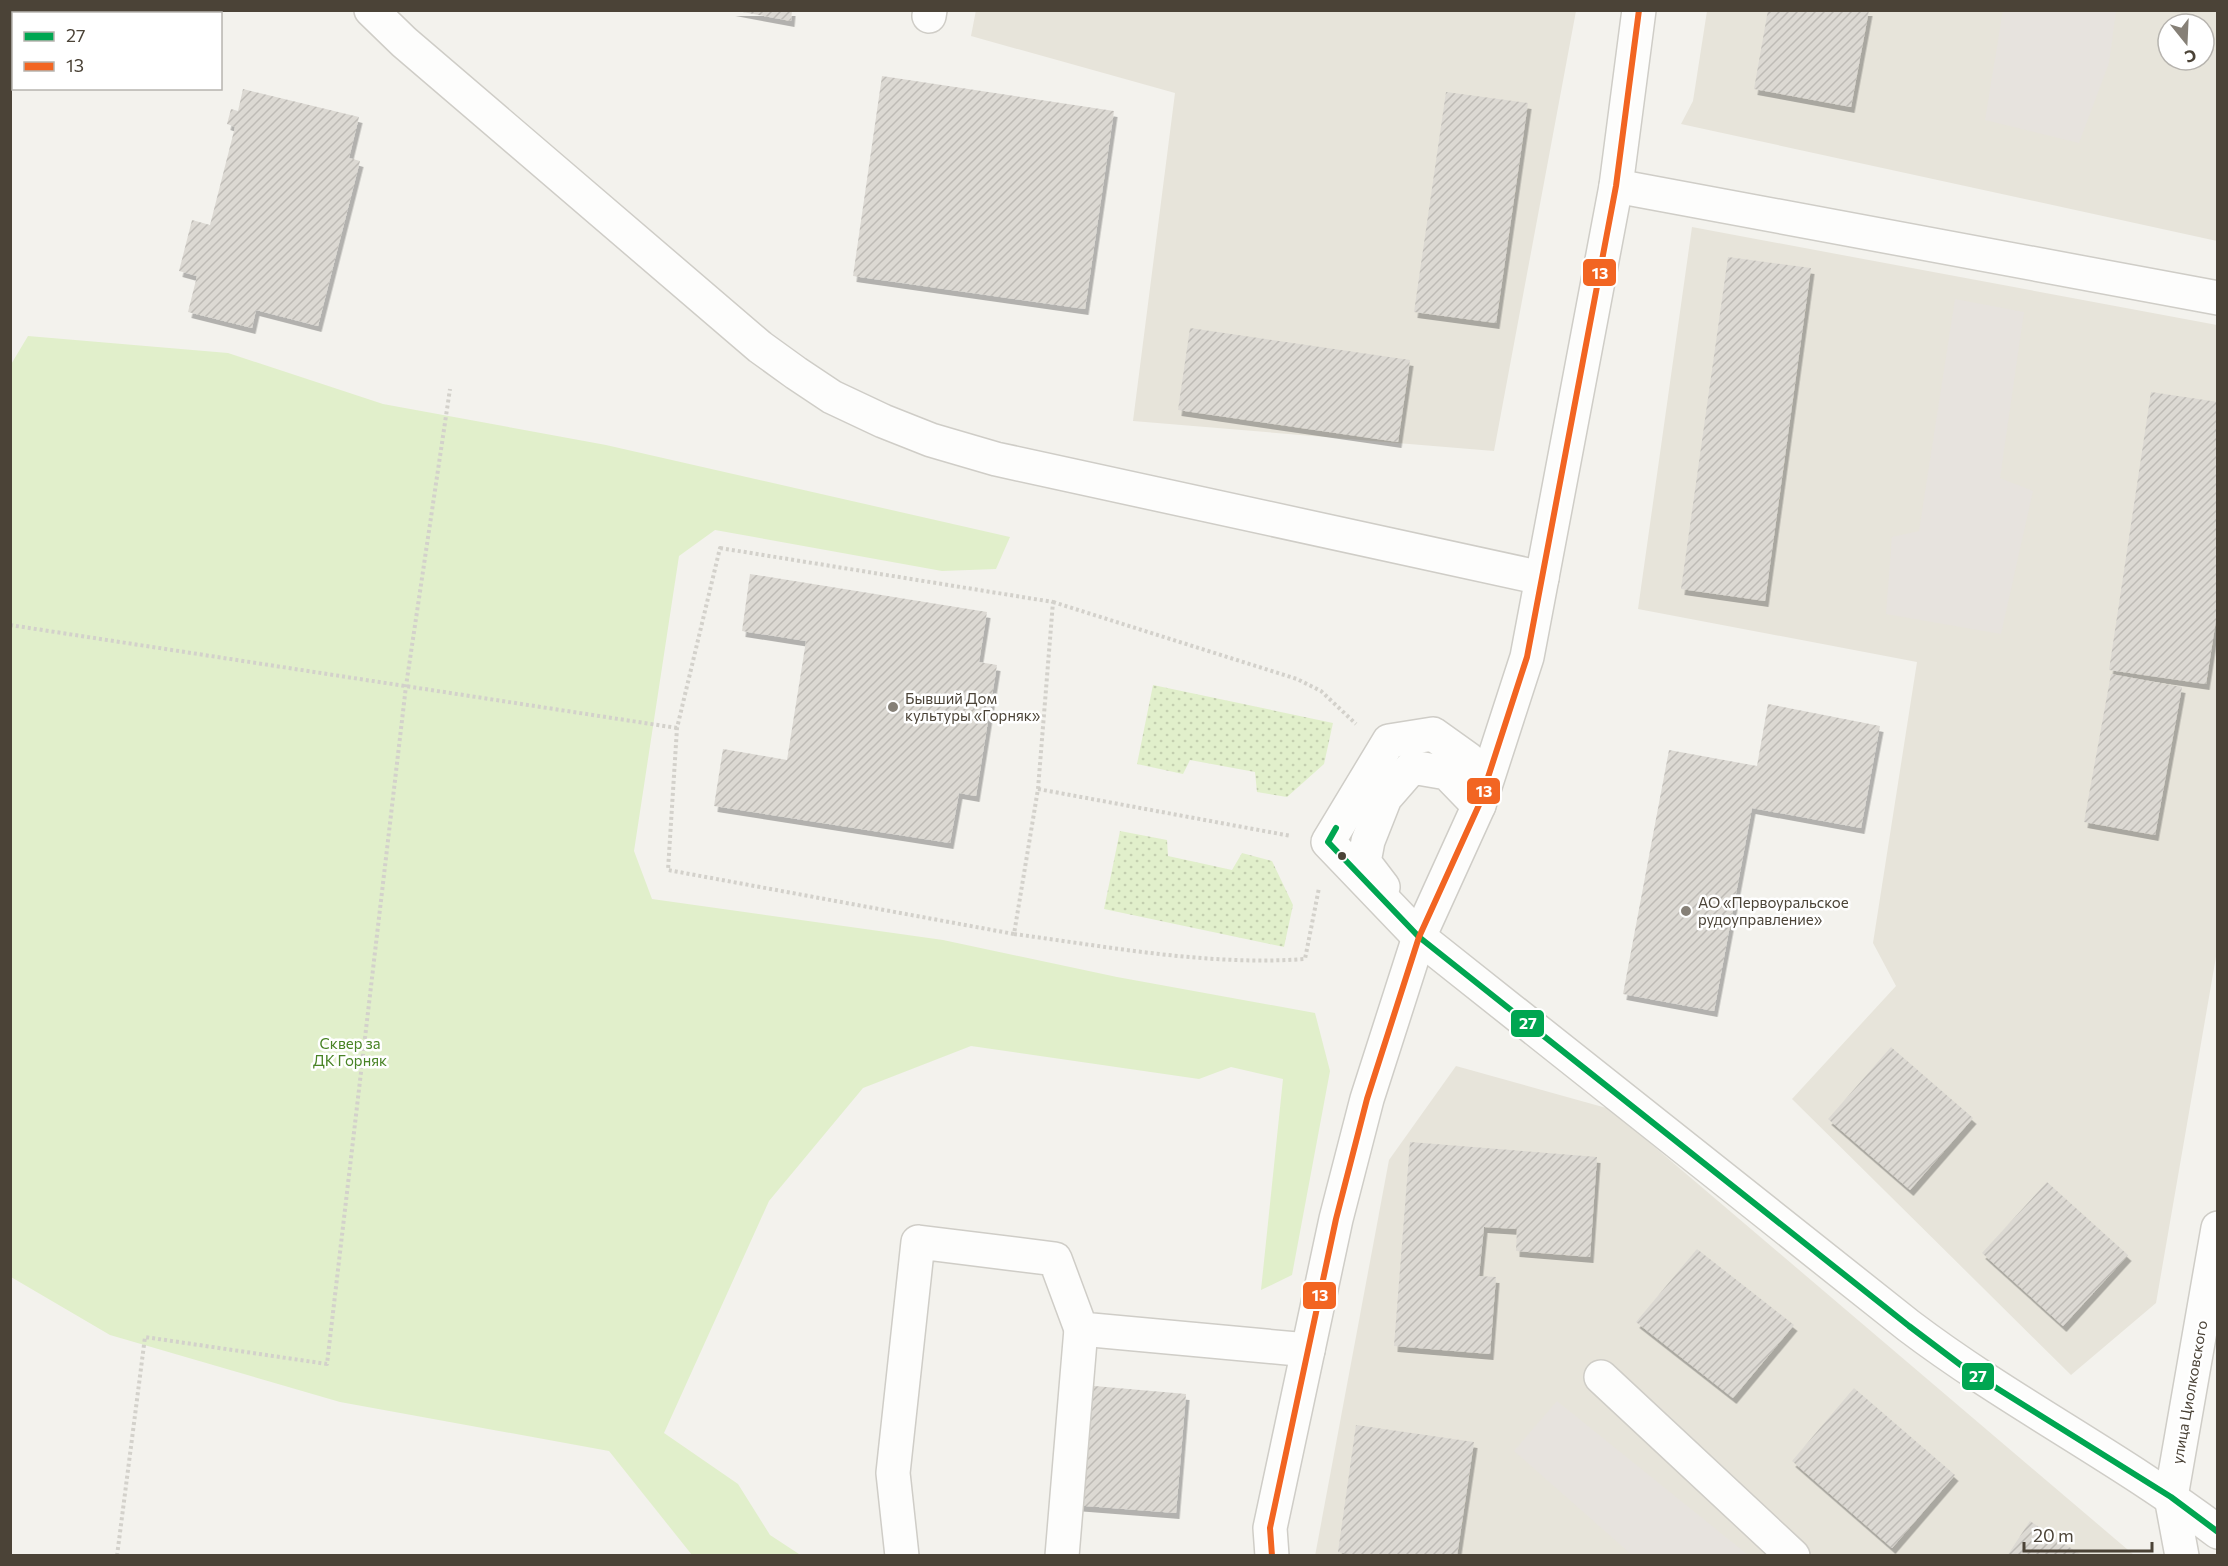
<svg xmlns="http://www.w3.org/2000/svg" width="2228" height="1566" viewBox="0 0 2228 1566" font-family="Commissioner,sans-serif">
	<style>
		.residential { fill: #e7e4da; fill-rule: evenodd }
		.industrial { fill: #e7e3de }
		.grass { fill: url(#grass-dots) }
		.park { fill: #e1efcb }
		.building { fill: url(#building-hatch); filter: url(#shadow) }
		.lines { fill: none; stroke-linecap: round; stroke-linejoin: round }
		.minor-casing { stroke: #cfcdc7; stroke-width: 36 }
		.path { stroke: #d3d1cb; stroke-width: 4; stroke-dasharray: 3 3; stroke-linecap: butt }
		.minor { stroke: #fdfdfc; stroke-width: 33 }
		.bus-1-casing { stroke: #fff; stroke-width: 10 }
		.bus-2-casing { stroke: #fff; stroke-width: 10 }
		.bus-1 { stroke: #00a651; stroke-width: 6 }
		.bus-2 { stroke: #f26522; stroke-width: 6 }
		.poi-dot { fill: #868077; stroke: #fff; stroke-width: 2 }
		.bus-dot { fill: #4b4337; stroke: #fff; stroke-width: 2 }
		.labels { text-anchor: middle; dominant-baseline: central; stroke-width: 5; stroke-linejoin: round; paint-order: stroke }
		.poi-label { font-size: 15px; fill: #4b4337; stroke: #fff; text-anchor: start }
		.park-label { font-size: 15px; fill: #488325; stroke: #fff }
		.street-label { font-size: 15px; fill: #4b4337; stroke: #fff }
		.line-badge { stroke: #fff; stroke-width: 2 }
		.badge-label { font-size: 16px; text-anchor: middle; font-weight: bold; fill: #fff }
	</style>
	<defs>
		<pattern id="grass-dots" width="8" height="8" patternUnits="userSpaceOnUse" patternTransform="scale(1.5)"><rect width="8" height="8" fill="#e1efcb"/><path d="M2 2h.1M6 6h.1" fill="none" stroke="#c3ceaf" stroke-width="1.8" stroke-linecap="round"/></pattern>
		<pattern id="building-hatch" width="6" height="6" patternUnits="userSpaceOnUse" patternTransform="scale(1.5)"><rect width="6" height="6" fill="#dcd9d3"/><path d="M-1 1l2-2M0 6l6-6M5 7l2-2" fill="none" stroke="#bebbb6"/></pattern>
		<filter id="shadow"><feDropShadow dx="3.5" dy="6" stdDeviation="0" flood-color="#0004"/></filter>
	</defs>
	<rect width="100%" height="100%" fill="#f3f2ed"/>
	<g class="residential">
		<path d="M976,10L1576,11L1494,451L1133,421L1175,93L971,36Z"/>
		<path d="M1707,11H2217V241L1681,124L1693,101ZM2168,24H2204V60H2168Z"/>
		<path d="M1692,227L2217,325V951L2156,1303L2071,1375L1792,1099L1896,986L1873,943L1917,662L1638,609Z"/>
		<path d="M1456,1066L1610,1109L2134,1555L1315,1556L1389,1160Z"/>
	</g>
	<g class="industrial">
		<path d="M2003,10L2116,11L2109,63L2079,143L1985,120Z"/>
		<path d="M1955,299L2024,312L2000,478L2033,491L2001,634L1886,614L1892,537L1919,531Z"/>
		<path d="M1557,1401L1748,1555H1632L1514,1451Z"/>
	</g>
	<g class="grass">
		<path d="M1153,685L1333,723L1324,764L1287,797L1257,792L1255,772L1190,760L1183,774L1137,764Z"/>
		<path d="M1120,831L1167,840L1168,856L1232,870L1242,853L1272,861L1293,905L1284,947L1104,909Z"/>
	</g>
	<path class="park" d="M28,336L228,353L383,404L606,445L1010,537L996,569L942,571L715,530L679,556L634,851L652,899L943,940L1117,977L1315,1013L1330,1071L1292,1275L1261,1290L1283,1079L1231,1067L1199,1079L971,1046L863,1088L769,1201L664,1433L738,1484L770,1535L802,1556L692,1555L609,1451L340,1402L110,1335L11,1277L10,366Z"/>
	<g class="building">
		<path d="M732,10H792L791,21Z"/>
		<path d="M1768,10H1869L1851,107L1754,89Z"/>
		<path d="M882,76L1114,111L1085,309L853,276Z"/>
		<path d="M243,89L359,117L349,158L360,161L318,326L256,310L252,328L188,312L197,276L179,271L192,220L210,225L235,127L227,124L231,109L238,111Z"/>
		<path d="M1446,92L1528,103L1496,323L1414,312Z"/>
		<path d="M1728,257L1811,268L1765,601L1681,589Z"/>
		<path d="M1190,328L1410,360L1398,442L1178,410Z"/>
		<path d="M2151,392L2218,402V607L2206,684L2109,670Z"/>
		<path d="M750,574L987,612L979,662L997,665L976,796L959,793L950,843L714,806L723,749L787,760L806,641L742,631Z"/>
		<path d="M2111,674L2182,687L2155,835L2084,822Z"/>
		<path d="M1768,704L1880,726L1861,828L1752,808L1714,1011L1623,994L1669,750L1757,766Z"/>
		<path d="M1891,1047L1973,1118L1910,1190L1828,1119Z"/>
		<path d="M1410,1142L1597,1157L1590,1257L1516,1251L1517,1229L1484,1227L1479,1276L1496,1277L1490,1354L1394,1346Z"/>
		<path d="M2047,1182L2128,1255L2063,1326L1982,1253Z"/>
		<path d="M1697,1249L1794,1325L1733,1398L1636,1322Z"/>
		<path d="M1083,1385L1186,1394L1176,1513L1073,1505Z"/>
		<path d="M1854,1388L1955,1475L1892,1548L1792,1461Z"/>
		<path d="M1356,1425L1474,1442L1457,1556H1360L1338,1552Z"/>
		<path d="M2030,1521L2083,1556H2007Z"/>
	</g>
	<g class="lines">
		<g class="minor-casing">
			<g id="minor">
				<path d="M371,10L404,42L760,347L796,373L832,397L883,421L931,440L996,459L1542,578"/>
				<path d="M929,16L930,10"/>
				<path d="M1616,186L2218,298"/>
				<path d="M1479,805L1468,759L1433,734L1389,741L1328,842L1419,937L1909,1326C2008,1401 2119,1457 2218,1532"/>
				<path d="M1383,887L1364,862L1368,841L1385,798L1412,767L1447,773L1477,804"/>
				<path d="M1601,1377L1793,1556"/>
				<path d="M902,1556L893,1473L918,1242L1055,1259L1081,1329L1308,1350"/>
				<path d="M1062,1556L1081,1329"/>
				<path d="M1272,1556L1270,1528L1336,1219L1367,1099L1419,937L1479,805L1527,657L1616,186L1639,10"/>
				<path d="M2182,1556L2171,1497L2218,1228"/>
			</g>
		</g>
		<g class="path">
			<path d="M720,548L1053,602L1038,789L1014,934L668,870L677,728Z"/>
			<path d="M1053,602L1297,679L1321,691L1356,724"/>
			<path d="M10,625L677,728"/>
			<path d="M1038,789L1291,836"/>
			<path d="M1014,934C1111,947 1207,966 1305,959L1319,888"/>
			<path d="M117,1556L145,1337L327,1364L406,686L450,389"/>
		</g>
		<use href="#minor" class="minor"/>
		<g class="bus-1-casing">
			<path id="bus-1" d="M1336,828L1328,842L1419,937L1909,1326L1966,1369L2171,1497L2218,1532"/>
		</g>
		<g class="bus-2-casing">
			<path id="bus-2" d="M1272,1556L1270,1528L1336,1219L1367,1099L1419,937L1479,805L1527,657L1616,186L1639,10"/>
		</g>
		<use href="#bus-1" class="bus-1"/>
		<use href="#bus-2" class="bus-2"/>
	</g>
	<g class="poi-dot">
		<circle cx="893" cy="707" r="6"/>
		<circle cx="1686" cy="911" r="6"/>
	</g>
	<circle class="bus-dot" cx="1342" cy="856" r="5"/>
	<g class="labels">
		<g class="poi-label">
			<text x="905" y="698">Бывший Дом<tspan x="905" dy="17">культуры «Горняк»</tspan></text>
			<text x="1698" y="902">АО «Первоуральское<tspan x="1698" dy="17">рудоуправление»</tspan></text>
		</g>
		<g class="park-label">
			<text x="350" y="1043">Сквер за<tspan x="350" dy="17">ДК Горняк</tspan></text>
		</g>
		<g class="street-label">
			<text transform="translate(2189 1392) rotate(-80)">улица Циолковского</text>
		</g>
	</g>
	<g class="line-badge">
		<rect x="1582" y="258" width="35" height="29" rx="6" fill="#f26522"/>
		<rect x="1466" y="777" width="35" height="28" rx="6" fill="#f26522"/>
		<rect x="1510" y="1009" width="35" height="29" rx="6" fill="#00a651"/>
		<rect x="1302" y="1281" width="35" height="29" rx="6" fill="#f26522"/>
		<rect x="1961" y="1362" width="34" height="29" rx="6" fill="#00a651"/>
	</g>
	<g class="badge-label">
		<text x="1600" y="279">13</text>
		<text x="1484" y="797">13</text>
		<text x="1528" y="1029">27</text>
		<text x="1320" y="1301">13</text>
		<text x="1978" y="1382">27</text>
	</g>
	<rect width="2228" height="1566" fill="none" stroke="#4b4337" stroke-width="24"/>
	<rect x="12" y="12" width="210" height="78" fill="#ffffff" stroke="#b7b4af" stroke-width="1.5"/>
	<rect x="24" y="32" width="30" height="9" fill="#00a651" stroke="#b7b4af" stroke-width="1.5"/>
	<text x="66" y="42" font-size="18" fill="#4b4337">27</text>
	<rect x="24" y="62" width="30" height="9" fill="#f26522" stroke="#b7b4af" stroke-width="1.5"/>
	<text x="66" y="72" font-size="18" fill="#4b4337">13</text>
	<g transform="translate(2186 42) rotate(162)"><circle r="28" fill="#ffffff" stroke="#b7b4af" stroke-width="1.5"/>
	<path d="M0-4.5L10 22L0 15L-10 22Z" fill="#868077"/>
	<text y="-9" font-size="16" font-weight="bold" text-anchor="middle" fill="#4b4337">С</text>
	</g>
	<path d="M2024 1542v9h128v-9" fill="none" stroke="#4b4337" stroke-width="3"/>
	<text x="2033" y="1542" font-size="18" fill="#4b4337" stroke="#ffffff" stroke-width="4.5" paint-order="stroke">20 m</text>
</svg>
